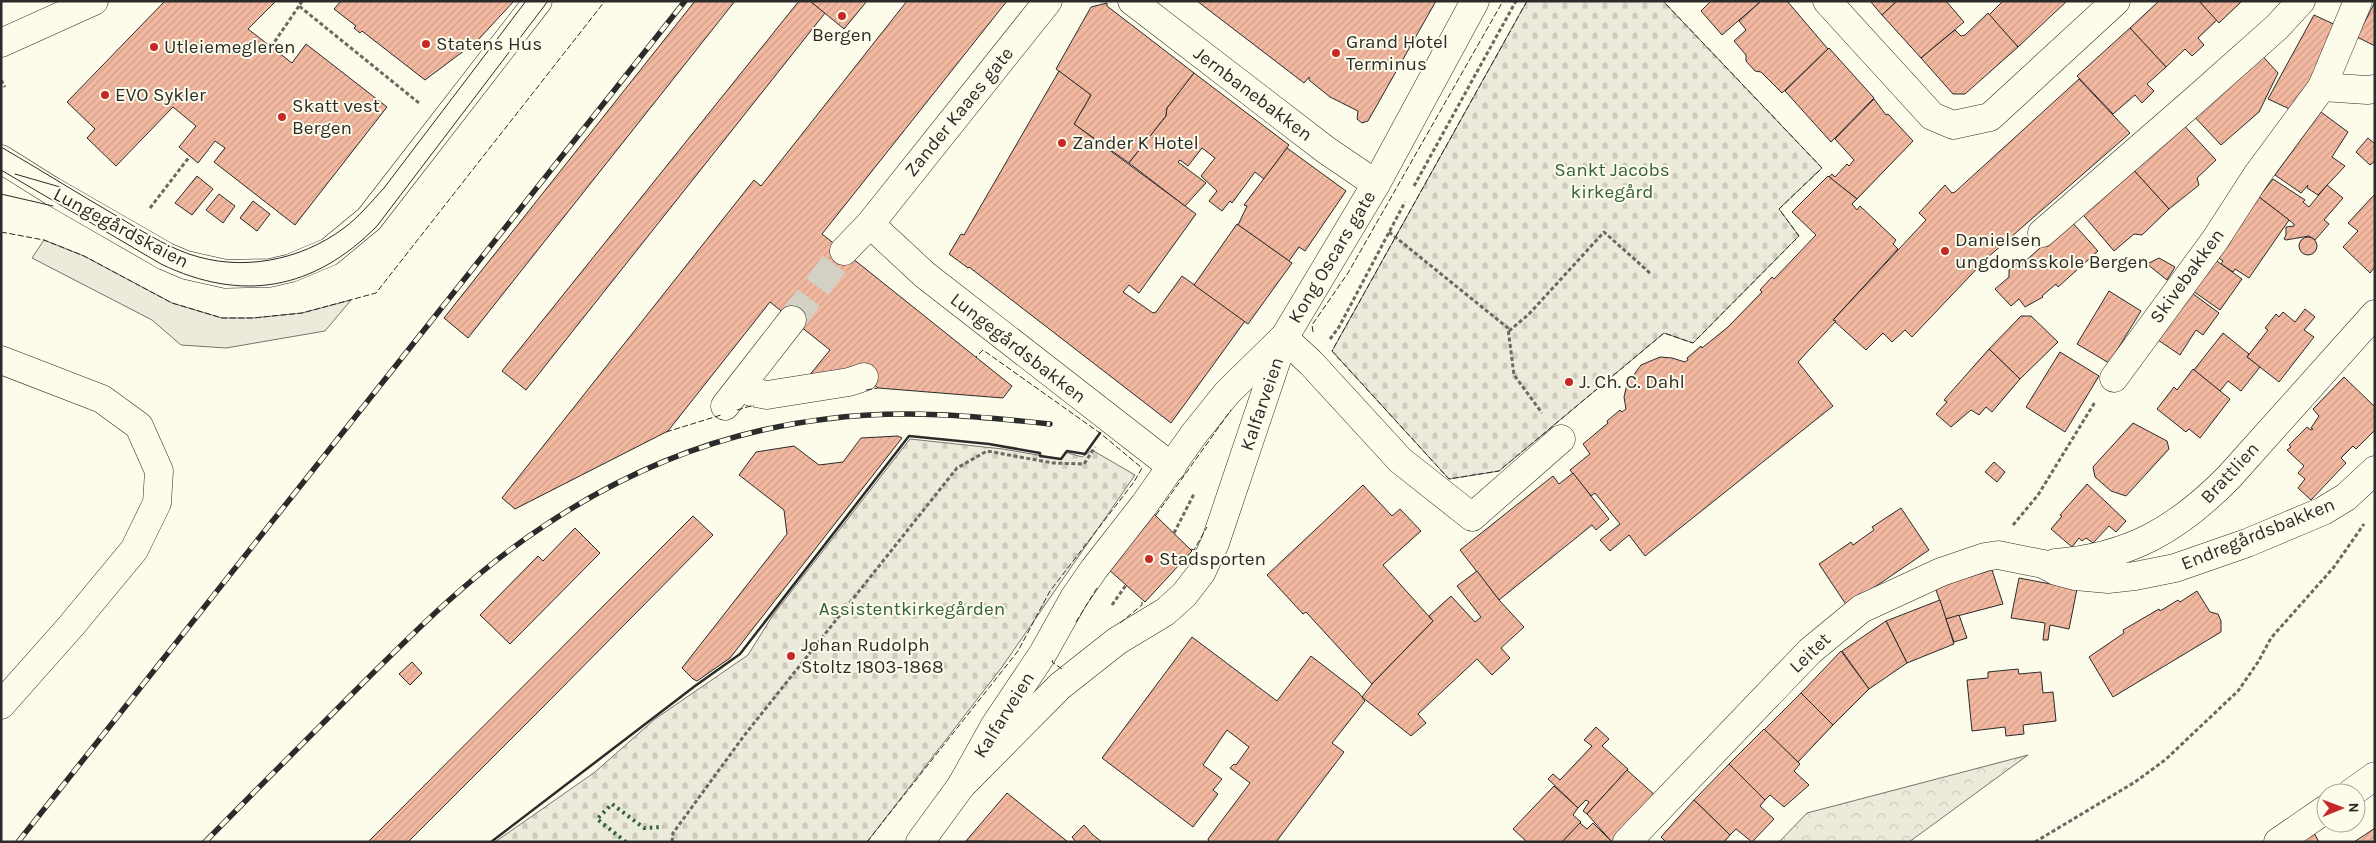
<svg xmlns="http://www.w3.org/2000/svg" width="2376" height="843" viewBox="0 0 2376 843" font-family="Karla,sans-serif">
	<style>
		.forest { fill: url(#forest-crowns); stroke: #74746e }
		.cemetery { fill: url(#cemetery-stones); stroke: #74746e }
		.parking { fill: #eceadb; stroke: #74746e }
		.building { fill: url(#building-hatch); stroke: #2b2b2b }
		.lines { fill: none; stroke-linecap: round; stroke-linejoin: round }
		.minor-tunnel { stroke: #d3d1c4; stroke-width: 28; stroke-dasharray: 28 14; stroke-linecap: butt }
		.minor-casing { stroke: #2b2b2b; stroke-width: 29 }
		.major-casing { stroke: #2b2b2b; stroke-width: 29 }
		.path { stroke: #6a6964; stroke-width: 3; stroke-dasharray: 4 2.5; stroke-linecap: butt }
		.minor { stroke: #fdfbea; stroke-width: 28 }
		.major { stroke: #fdfbea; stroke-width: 28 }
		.tram { stroke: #2b2b2b; stroke-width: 1 }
		.rail-casing { stroke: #2b2b2b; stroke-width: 5.5 }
		.rail { stroke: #fdfbea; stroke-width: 4; stroke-dasharray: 11; stroke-linecap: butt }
		.hedge { stroke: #34623c; stroke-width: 4; stroke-dasharray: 2.5 4; stroke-linecap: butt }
		.fence { stroke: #2b2b2b; stroke-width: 1; stroke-dasharray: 6 2.5; stroke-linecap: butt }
		.wall { stroke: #2b2b2b; stroke-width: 2.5 }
		.poi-dot { fill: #c62828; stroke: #fdfbea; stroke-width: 2 }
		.labels { text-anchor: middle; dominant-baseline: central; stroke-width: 4; stroke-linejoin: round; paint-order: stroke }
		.poi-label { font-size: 19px; fill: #2b2b2b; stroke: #fdfbea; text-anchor: start }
		.street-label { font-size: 19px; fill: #2b2b2b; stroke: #fdfbea }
		.park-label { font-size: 19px; fill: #34623c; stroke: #fdfbea }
	</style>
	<defs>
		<pattern id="forest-crowns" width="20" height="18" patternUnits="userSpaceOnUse" patternTransform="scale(1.25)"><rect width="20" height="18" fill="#ecebdb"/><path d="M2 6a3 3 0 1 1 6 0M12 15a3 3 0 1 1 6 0" fill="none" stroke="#cbcabc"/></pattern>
		<pattern id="cemetery-stones" width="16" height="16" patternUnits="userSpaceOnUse" patternTransform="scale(1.25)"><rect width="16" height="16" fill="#ecebdb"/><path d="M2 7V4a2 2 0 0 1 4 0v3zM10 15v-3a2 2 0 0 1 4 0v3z" fill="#cbcabc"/></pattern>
		<pattern id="building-hatch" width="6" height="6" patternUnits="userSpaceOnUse" patternTransform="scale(1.25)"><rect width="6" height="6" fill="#f2b8a0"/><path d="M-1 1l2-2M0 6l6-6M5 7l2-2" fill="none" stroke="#d09e8a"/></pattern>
	</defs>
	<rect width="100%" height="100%" fill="#fdfbea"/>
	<path class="forest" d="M2028,755L1909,842H1779L1807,813Z"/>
	<g class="cemetery">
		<path d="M1527,1H1663L1822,168L1779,209L1799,236L1693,343L1664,333L1499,471L1449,479L1332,351Z"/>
		<path d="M910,439L1003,449L1061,459L1065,452L1082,457L1092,450L1135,475L1002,667L867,842H495L595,772L655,719L748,655L773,615Z"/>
	</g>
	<path class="parking" d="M44,240L84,256L172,303L222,318H253L302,313L351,300L325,331L226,348L181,345L152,320L32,258Z"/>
	<g class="building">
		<path d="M165,1H276L248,29L292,63L306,44L387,107L295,225L214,162L225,148L215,141L198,163L179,147L196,126L173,107L116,166L87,138L95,129L67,102Z"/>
		<path d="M341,1H514L477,41L425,80L362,31L360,33L354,28L356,26L334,9Z"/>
		<path d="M695,1H735L468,338L444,318Z"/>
		<path d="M799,1H810L825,13L526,390L502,371Z"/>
		<path d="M810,1H867L844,29Z"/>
		<path d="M907,1H1007L822,234L1012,386L1003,398L878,388L853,368L804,382L830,350L770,302L668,431L515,509L502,498L754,180L761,186Z"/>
		<path d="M1197,1H1436L1368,121L1362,123L1357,119L1358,111L1330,97L1309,80V77L1304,83Z"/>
		<path d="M1711,1H1761L1722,35L1701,11Z"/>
		<path d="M1761,1H1787L1828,49L1782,93L1761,72L1755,71L1746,61V55L1734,41L1746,30L1739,21Z"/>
		<path d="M1870,1H1897L1882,15Z"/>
		<path d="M1897,1H1946L1964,22L1921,58L1882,15Z"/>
		<path d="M2003,1H2067L2018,47L1989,15Z"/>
		<path d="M2159,1H2199L2217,20L2198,38L2204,45L2192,56L2185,49L2166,67L2130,28Z"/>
		<path d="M2199,1H2242L2219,23Z"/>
		<path d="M2375,2V46L2357,37Z"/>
		<path d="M1107,3V6L1194,73L1167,108L1166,116L1129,163L1074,124L1091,95L1056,69L1091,7Z"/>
		<path d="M1988,13L2018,47L1965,94H1953L1921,58L1955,30L1961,36L1965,35Z"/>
		<path d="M2314,15L2338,26L2294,111L2268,99Z"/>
		<path d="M2130,28L2166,67L2147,84L2154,91L2142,103L2135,95L2113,114L2077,76Z"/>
		<path d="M1829,48L1874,98L1831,142L1785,91Z"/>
		<path d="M2258,51L2278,73L2259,112L2221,145L2190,112Z"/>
		<path d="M1059,71L1091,95L1074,124L1196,214L1139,293L1129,285L1123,292L1153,313L1156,312L1182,276L1245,321L1171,423L969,267L968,268L949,254L961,234L964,235Z"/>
		<path d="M1194,73L1289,145L1264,179L1255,172L1232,203L1230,201L1222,211L1209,201L1217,191L1201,176L1215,158L1202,148L1188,166L1180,160L1178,162L1206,183L1185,206L1129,163L1166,116L1167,108Z"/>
		<path d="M2079,79L2130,133L1987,258L1912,337L1905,330L1892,342L1883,333L1866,350L1833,320L1926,220L1919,213L1945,185L1952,193L1955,192Z"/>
		<path d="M1874,99L1886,115L1888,114L1913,141L1857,199L1829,177L1832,174L1835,177L1847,164L1849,166L1854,160L1835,139Z"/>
		<path d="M2321,112L2348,132L2332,157L2345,166L2318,195L2307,188L2308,185L2301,193L2275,175Z"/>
		<path d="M2179,120L2216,160L2197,178L2199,185L2169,209L2129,165Z"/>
		<path d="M2368,138L2375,144V161L2370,165L2356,152Z"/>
		<path d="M1287,148L1346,191L1305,251L1299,247L1289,261L1238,225L1247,206L1244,205Z"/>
		<path d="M2129,165L2169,209L2142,235L2134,234L2114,251L2079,210Z"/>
		<path d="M197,176L213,189L192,215L175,203Z"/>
		<path d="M1828,176L1857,199L1852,204L1857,210L1860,206L1896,240L1893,244L1898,249L1833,320L1836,321L1798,362L1833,406L1645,556L1629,535L1610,551L1600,540L1620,524L1595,493L1591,496L1570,470L1590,454L1583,444L1608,423L1607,421L1620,410L1622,412L1626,409L1624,397L1627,384L1641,365L1660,357L1672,358L1685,362L1688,360L1687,358L1701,346L1702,348L1728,327L1762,292L1760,290L1772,277L1774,279L1816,235L1792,212Z"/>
		<path d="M2273,179L2305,200L2303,202L2309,207L2327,185L2343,198L2324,220L2329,224L2315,240L2309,236L2286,240L2284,239L2286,235V227L2294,226V224L2259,197Z"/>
		<path d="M219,194L235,206L223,223L206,210Z"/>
		<path d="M2375,194V267L2370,273L2343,247L2358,231L2348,223Z"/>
		<path d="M2259,197L2289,220L2249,278L2235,269L2233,272L2221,264L2223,261L2219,258Z"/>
		<path d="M253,201L270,214L257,231L240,218Z"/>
		<path d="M2071,221L2098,251L2058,287L2056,284L2042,296L2043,297L2025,307L2019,299L2011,306L1995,289L2009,277V270L2018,262L2023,263Z"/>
		<path d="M1237,224L1292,263L1248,324L1194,285Z"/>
		<circle cx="2308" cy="246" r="9"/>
		<path d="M2159,258L2175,267L2167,280L2147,264Z"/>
		<path d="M2214,259L2242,279L2220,310L2193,291Z"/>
		<path d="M2109,291L2141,311L2109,363L2077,344Z"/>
		<path d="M2192,293L2219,313L2203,335L2196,330L2180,355L2158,340Z"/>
		<path d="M2305,309L2315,317L2304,330L2314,337L2279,382L2247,357L2268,330L2265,328L2276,314L2279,317L2283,312L2295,322Z"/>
		<path d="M2021,316H2031L2058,342L2020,379L1989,349Z"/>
		<path d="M2223,333L2249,354L2247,357L2260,367L2241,391L2228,381L2220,391L2194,370Z"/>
		<path d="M1989,349L2020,379L1992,412L1986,407L1979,415L1971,410L1951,427L1936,414L1947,402L1944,400Z"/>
		<path d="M2060,352L2099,376L2065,432L2026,407Z"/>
		<path d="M2193,369L2230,399L2200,438L2189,429L2186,432L2157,409L2174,387L2177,390Z"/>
		<path d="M2344,377L2375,407V430L2356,449L2353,446L2341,458L2346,463L2311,500L2298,488L2305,479L2298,473L2304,466L2287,450L2291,447L2289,445L2307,427L2311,430L2313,429L2311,428L2319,416L2313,409Z"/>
		<path d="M2133,423L2167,441L2169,449L2126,496L2111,491L2095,477L2093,467Z"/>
		<path d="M898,436L902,438L730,658L697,681L693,679L682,668L787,534L784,510L739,475L756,452L794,446L819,465L843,462L861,438Z"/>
		<path d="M1994,462L2005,472L1997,482L1985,472Z"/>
		<path d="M1573,473L1609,519L1596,530L1592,525L1499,600L1460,550L1553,476L1559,484Z"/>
		<path d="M2087,484L2126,521L2116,532L2109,526L2093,543L2086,538L2082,541L2079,538L2072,547L2051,529L2062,516L2060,515Z"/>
		<path d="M1363,485L1392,516L1400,509L1421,531L1383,565L1433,621L1372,684L1306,612L1303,614L1267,575Z"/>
		<path d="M1901,508L1929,550L1847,606L1819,564L1851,542L1853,545L1874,530L1872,527Z"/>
		<path d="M1154,514L1192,551L1145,602L1107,568Z"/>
		<path d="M693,516L713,535L545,705L408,842H368Z"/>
		<path d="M575,528L600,553L510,644L480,615L538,556L543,561Z"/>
		<path d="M1992,570L2003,604L1946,619L1935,587Z"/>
		<path d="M1477,571L1499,600L1524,627L1501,648L1510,658L1492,675L1477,659L1418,714L1426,723L1411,736L1362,697L1372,684L1433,621L1429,616L1451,596L1475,622L1481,617L1457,586Z"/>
		<path d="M2019,578L2077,589L2069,629L2050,625L2048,640H2043L2045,623L2011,618Z"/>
		<path d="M2197,591L2210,612L2218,614L2221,621V632L2113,697L2089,657L2124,633L2123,630L2159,609L2160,611L2178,600L2180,602Z"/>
		<path d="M1940,600L1954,644L1907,663L1886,621Z"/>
		<path d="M1959,615L1967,638L1954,642L1946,619Z"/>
		<path d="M1886,621L1907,663L1869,689L1842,651Z"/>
		<path d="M1192,637L1277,701L1311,656L1359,693L1365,701L1332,743L1344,752L1276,842H1209L1208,839L1250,783L1230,768L1234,764L1236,765L1249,747L1227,730L1203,765L1222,779L1213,790L1218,794L1193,827L1102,758Z"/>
		<path d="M1841,651L1869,689L1833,725L1801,693Z"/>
		<path d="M412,662L422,673L410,685L399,674Z"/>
		<path d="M2018,669L2019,674L2041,672L2043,693L2053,692L2056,721L2023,725L2024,734L2006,736L2005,727L1972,731L1967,680L1988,678V672Z"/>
		<path d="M1801,693L1833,725L1798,762L1764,730Z"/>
		<path d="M1596,727L1609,739L1602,746L1628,769L1587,814L1583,811L1589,802L1586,800L1578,808L1548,779L1553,774L1560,780L1592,746L1584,740Z"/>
		<path d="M1764,729L1800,764L1794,771L1809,785L1784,807L1770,795L1765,800L1729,764Z"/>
		<path d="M1729,764L1765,800L1760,806L1774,819L1752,842L1736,829L1730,835L1694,800Z"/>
		<path d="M1627,770L1657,797L1617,842H1612L1587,814Z"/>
		<path d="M1554,786L1578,808L1573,815L1581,822L1562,842H1527L1513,829Z"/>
		<path d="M1007,793L1068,842L966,841Z"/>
		<path d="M1694,800L1730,835L1724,842H1666L1661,837Z"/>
		<path d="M1580,823L1587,829L1593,823L1612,842H1562Z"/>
		<path d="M1084,825L1093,835L1102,842H1076L1072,837Z"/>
		<path d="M2375,828V842H2354Z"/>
		<path d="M2313,831L2319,842H2297Z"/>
	</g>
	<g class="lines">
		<path class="minor-tunnel" d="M792,320L844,251"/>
		<g class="minor-casing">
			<g id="minor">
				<path d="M1132,1L1326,150L1376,184"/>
				<path d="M1827,1L1932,116L1953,125L1990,117L2116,1"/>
				<path d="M1,43L94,1"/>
				<path d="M2322,87L2367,90L2375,89"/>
				<path d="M870,224L925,275L1172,467"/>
				<path d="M2042,233L2195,100L2277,27L2301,1"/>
				<path d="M844,251L870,224L1048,1"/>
				<path d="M1284,338L1311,363L1400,460L1472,517L1561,439"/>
				<path d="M1,360L102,399L139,426L159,471L157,503L134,550L71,626L1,705"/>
				<path d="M2114,378L2215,240L2257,175L2322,87L2358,1"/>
				<path d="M742,385L751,392L767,395L849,382L864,377"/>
				<path d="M725,406L792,320"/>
				<path d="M2055,563C2129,557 2177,530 2229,477L2375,314"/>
				<path d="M2351,793L2375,776"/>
				<path d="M1627,842L1810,651L1861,609L1941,572L1985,557L1998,555L2043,564L2056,571L2075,576L2108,579L2135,576L2175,568L2247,543L2323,511L2346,497L2375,470"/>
				<path d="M2278,842L2326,809"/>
			</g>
		</g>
		<g class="major-casing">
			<g id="major">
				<path d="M1,159L52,191L165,256L186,265L226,274L270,273L291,268L329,252L369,219L538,1"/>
				<path d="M961,786L1060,686L1117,641L1165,612L1184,595L1201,573L1215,543L1284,338L1376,184L1475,1"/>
				<path d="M920,842L961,786L995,725L1042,655L1074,598L1094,569L1144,505L1194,434L1227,393L1282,339"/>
			</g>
		</g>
		<g class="path">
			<path d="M302,1L299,6L419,103"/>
			<path d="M271,47L299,6"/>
			<path d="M1,80L5,87"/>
			<path d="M1414,186L1516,1"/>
			<path d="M150,208L190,156"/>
			<path d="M1389,232L1508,328L1514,375L1542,413"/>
			<path d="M1509,331L1529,314L1604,232L1651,274"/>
			<path d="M1330,339L1339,327L1405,202"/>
			<path d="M2013,525L2038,495L2095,402"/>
			<path d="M1174,533L1194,494"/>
			<path d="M1112,605L1126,585"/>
			<path d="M672,842L673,833L743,737L957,468L987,451L1053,463L1084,464L1095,447"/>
			<path d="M2035,842L2135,782L2165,760L2238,691L2258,662L2271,638L2334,567L2364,524"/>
		</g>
		<use href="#minor" class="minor"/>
		<use href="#major" class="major"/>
		<g class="tram">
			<path d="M1,147C39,169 77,193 115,215C139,229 163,245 189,254C241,272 300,261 344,228C359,217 371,202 384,188L526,1"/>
			<path d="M1,170L161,264C242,303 314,290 377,226L548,1"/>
			<path d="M15,174L60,187"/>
			<path d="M1,194L53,206"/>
		</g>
		<g class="rail-casing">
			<g id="rail">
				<path d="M18,842L685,1"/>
				<path d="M205,842C255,791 306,740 356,690C415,631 475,571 544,526C629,469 725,431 826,419C902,409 975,416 1050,424"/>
			</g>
		</g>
		<use href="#rail" class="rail"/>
		<path class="hedge" d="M626,842L597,819L612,804L644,828L663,827"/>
		<g class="fence">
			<path d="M1527,1L1332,351L1449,479L1499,471L1664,333L1693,343L1799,236L1779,209L1822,168L1663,1"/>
			<path d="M1,232L44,240L84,256L172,303L222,318H253L302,313L376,293L605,1"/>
			<path d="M1313,332L1312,325L1348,273L1503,1"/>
			<path d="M866,390L878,388"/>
			<path d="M737,410L754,405"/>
			<path d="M666,432L721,415"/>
			<path d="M1156,515L1231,410"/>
			<path d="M1191,549L1194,550L1207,527"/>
			<path d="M1076,622L1097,588"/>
			<path d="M1120,623L1142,605V600"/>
			<path d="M1053,660L1052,662L1062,669L1064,667"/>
			<path d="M867,842L1018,651L1050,591L1134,482L1142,468L1100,433L983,350L976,357"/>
		</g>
		<path class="wall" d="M491,842L695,686L740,654L909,436L989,444L1040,453V456L1061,459L1067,451L1085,454L1100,433"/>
	</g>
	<g class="poi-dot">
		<circle cx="842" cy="16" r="5"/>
		<circle cx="426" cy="44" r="5"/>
		<circle cx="154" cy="47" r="5"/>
		<circle cx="1336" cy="53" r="5"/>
		<circle cx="105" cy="95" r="5"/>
		<circle cx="282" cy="117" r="5"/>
		<circle cx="1062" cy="143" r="5"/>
		<circle cx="1945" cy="251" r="5"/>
		<circle cx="1569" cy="382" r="5"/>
		<circle cx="1149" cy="559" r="5"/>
		<circle cx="791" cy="656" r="5"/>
	</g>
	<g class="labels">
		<g class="poi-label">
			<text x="842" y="35" text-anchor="middle">Bergen</text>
			<text x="1346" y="42">Grand Hotel<tspan x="1346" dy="22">Terminus</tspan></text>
			<text x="436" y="44">Statens Hus</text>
			<text x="164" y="47">Utleiemegleren</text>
			<text x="115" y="95">EVO Sykler</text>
			<text x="292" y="106">Skatt vest<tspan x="292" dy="22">Bergen</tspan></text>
			<text x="1072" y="143">Zander K Hotel</text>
			<text x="1955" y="240">Danielsen<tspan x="1955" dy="22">ungdomsskole Bergen</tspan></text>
			<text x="1579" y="382">J. Ch. C. Dahl</text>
			<text x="1159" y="559">Stadsporten</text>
			<text x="801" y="645">Johan Rudolph<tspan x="801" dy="22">Stoltz 1803-1868</tspan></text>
		</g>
		<g class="street-label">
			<text transform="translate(1253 94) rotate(37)">Jernbanebakken</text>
			<text transform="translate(959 112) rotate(-51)">Zander Kaaes gate</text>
			<text transform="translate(121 228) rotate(28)">Lungegårdskaien</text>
			<text transform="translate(1332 257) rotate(-59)">Kong Oscars gate</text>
			<text transform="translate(2187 276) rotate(-54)">Skivebakken</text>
			<text transform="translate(1018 348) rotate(38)">Lungegårdsbakken</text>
			<text transform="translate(1262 404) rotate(-71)">Kalfarveien</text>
			<text transform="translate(2230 473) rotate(-47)">Brattlien</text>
			<text transform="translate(2258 534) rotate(-22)">Endregårdsbakken</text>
			<text transform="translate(1810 653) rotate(-44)">Leitet</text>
			<text transform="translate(1004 715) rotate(-58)">Kalfarveien</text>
		</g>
		<g class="park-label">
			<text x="1612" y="170">Sankt Jacobs<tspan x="1612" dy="22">kirkegård</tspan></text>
			<text x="912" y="609">Assistentkirkegården</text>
		</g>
	</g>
	<rect width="2376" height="843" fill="none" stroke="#2b2b2b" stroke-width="5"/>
	<g transform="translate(2341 808) rotate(89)"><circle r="24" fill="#fdfbea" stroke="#a9a89e"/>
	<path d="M0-4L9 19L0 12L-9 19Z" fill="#c62828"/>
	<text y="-8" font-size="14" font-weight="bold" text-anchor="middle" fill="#2b2b2b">N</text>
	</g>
</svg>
